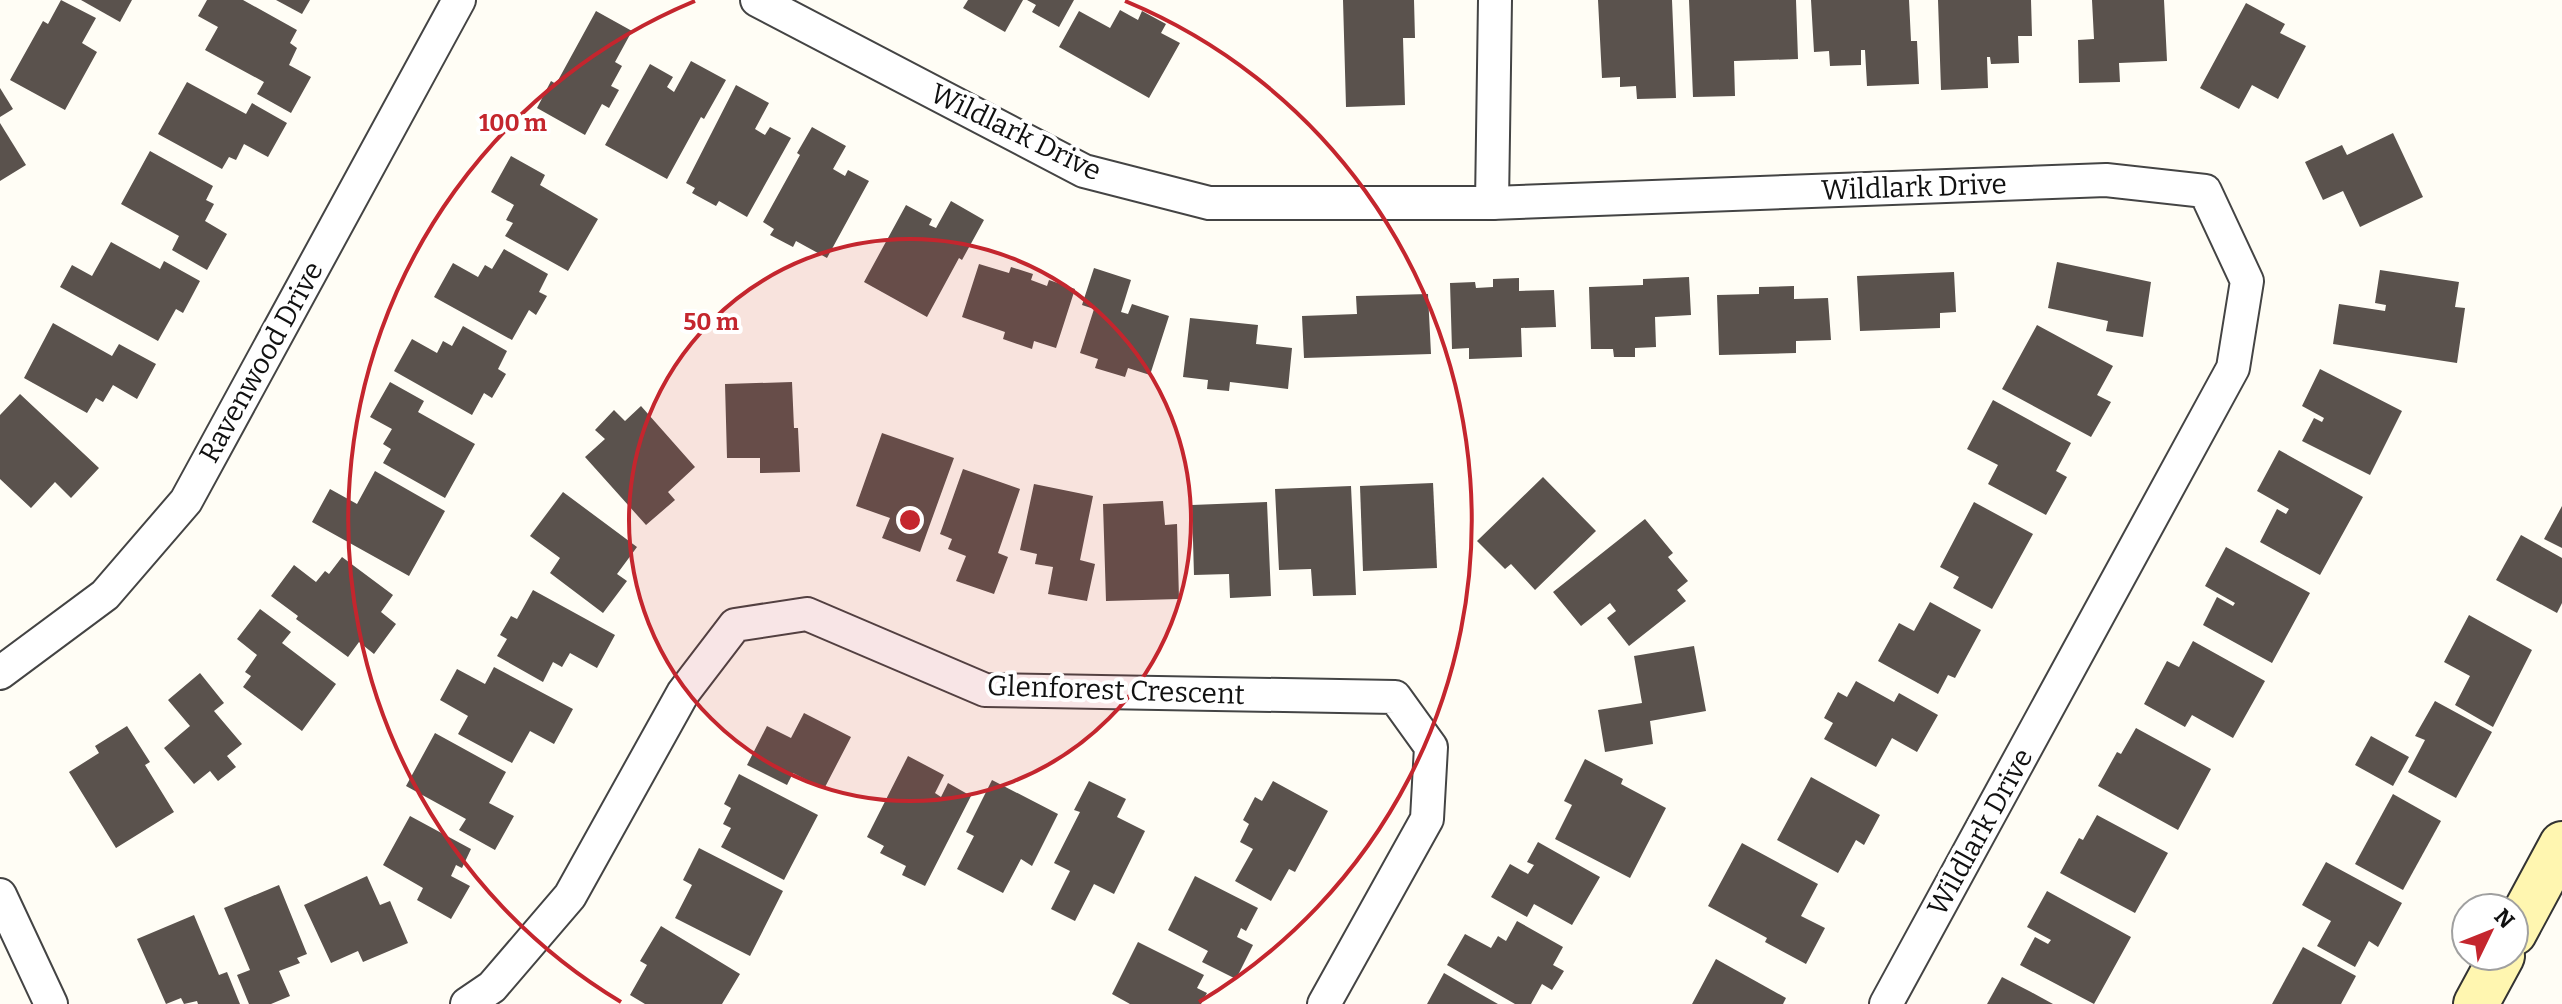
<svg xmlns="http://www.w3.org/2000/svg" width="2562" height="1004" viewBox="0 0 2562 1004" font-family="Bitter,serif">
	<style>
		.building { fill: #5a524d }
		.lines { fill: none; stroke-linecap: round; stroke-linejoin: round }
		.street-casing { stroke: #444; stroke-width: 36 }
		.secondary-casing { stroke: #333; stroke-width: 48 }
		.street { stroke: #fff; stroke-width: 32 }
		.secondary { stroke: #fff6b0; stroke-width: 44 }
		.ring { fill: none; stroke: #c4262e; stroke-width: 4 }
		.labels { text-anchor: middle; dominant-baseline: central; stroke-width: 8; stroke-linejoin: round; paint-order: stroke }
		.street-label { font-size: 28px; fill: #111; stroke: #fff }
		.centre { fill: #c4262e; stroke: #fff; stroke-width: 4 }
		.ring-label { font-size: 24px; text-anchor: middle; font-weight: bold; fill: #c4262e; stroke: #fff; stroke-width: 8; stroke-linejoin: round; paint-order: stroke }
	</style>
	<rect width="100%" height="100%" fill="#fffdf5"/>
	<g class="building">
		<path d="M61,0L96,18L82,43L97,52L65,110L10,80L43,21L48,24Z"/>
		<path d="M81,0H132L120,22Z"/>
		<path d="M207,0H243L297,30L290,43L297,48L289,65L311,77L291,113L257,94L264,82L205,50L218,27L198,16Z"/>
		<path d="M276,0H310L302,14Z"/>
		<path d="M968,0H1023L1005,32L963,8Z"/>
		<path d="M1027,0H1074L1059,27L1032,12L1036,5Z"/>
		<path d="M1343,0H1414L1415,38H1403L1405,105L1346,107Z"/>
		<path d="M1598,0H1672L1676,98L1637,99L1636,86L1620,87V77L1602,78Z"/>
		<path d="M1689,0H1796L1798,59L1734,61L1735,96L1693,97Z"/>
		<path d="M1811,0H1909L1911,41H1917L1919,84L1867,86L1865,50H1861V65L1830,66L1829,51L1814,52Z"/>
		<path d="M1938,0H2031L2032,36H2018L2019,63L1991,64L1990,57H1987L1988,88L1941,90Z"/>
		<path d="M2092,0H2164L2167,61L2119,63L2120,82L2079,83L2078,40L2094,39Z"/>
		<path d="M2246,3L2285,24L2280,33L2306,46L2278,99L2252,85L2239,109L2200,88Z"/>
		<path d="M1120,10L1138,20L1142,11L1166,24L1161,33L1180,43L1149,98L1059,47L1079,11L1110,28Z"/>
		<path d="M596,11L632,31L615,62L622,66L611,86L619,90L609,108L602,104L585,135L537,108L551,81L556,84Z"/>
		<path d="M691,61L726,80L704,119L701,117L667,179L605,145L650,64L673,77L667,87L674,92Z"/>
		<path d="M187,82L246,114L252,103L287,123L268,157L244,144L236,160L229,157L222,169L158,134Z"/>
		<path d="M736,85L769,103L755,129L765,135L770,127L791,138L747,217L719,201L716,206L692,193L695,188L686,183Z"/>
		<path d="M0,88L13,109L0,117Z"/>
		<path d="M0,123L26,165L0,181Z"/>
		<path d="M812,127L846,146L833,169L845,176L848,170L869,181L827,258L796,241L793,247L770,235L774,229L763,222L800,155L797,153Z"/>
		<path d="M2393,133L2423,197L2360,227L2343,191L2323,200L2305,162L2342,145L2347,155Z"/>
		<path d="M150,151L213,186L206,200L214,204L205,221L227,234L207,270L172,250L179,236L121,204Z"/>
		<path d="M511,156L545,175L540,185L598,219L568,271L505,236L513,223L506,220L514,205L491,192Z"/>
		<path d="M951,201L984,220L962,260L959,258L927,317L864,282L906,205L932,219L929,225L936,228Z"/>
		<path d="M111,242L160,269L164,261L200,281L183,313L176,309L158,341L60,287L72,265L92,276Z"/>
		<path d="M504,249L548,274L539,292L547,296L536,315L529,310L512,340L434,297L453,263L478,277L485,265L492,269Z"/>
		<path d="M2057,262L2151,282L2143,337L2106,331L2108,321L2048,308Z"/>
		<path d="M979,264L1009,273L1011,267L1033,274L1031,280L1047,286L1049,280L1075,289L1056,348L1034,341L1032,349L1003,339L1005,332L962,317Z"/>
		<path d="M1094,268L1131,280L1121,312L1128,314L1132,304L1169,316L1150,375L1128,368L1125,377L1095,368L1098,359L1080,353L1094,309L1082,305Z"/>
		<path d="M2380,270L2459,282L2455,307L2465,308L2457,363L2333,344L2339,304L2385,311L2386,305L2375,303Z"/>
		<path d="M1954,272L1956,312L1940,313V328L1860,331L1857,276Z"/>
		<path d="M1689,277L1691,315L1655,317L1656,347L1635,348V357H1614L1613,349H1591L1589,287L1643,285V279Z"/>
		<path d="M1519,278V291L1554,290L1556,327L1521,328L1522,357L1469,359V348L1452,349L1450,283L1475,282L1476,288L1493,287V279Z"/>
		<path d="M1794,286V299L1828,298L1831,340L1796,341V353L1719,355L1717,295L1759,294V287Z"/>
		<path d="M1428,294L1431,354L1304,358L1302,316L1357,314L1356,296Z"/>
		<path d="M1190,318L1258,325L1256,344L1292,348L1288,389L1230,382L1229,391L1207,389L1208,380L1183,377Z"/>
		<path d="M53,323L112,356L119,344L156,364L137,399L113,385L103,402L96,398L87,413L24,378Z"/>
		<path d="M2037,325L2113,366L2097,395L2111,402L2091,437L2002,389Z"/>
		<path d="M463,326L507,351L498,369L506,374L492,398L484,393L472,415L394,371L412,339L437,353L443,341L452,346Z"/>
		<path d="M2320,369L2402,411L2370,475L2302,441L2314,418L2322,422L2324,418L2302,406Z"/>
		<path d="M390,382L424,401L418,412L475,444L445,498L383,463L391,449L383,444L392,429L370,417Z"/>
		<path d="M792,382L794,428H798L800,472L760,473V458H727L725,384Z"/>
		<path d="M20,394L99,468L71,498L55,482L31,508L0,479V415Z"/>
		<path d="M1993,400L2071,443L2056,471L2067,477L2046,515L1988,484L1998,465L1967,449Z"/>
		<path d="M641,406L695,467L668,492L675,500L646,525L585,457L605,439L595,430L614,410L625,421Z"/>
		<path d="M882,433L954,458L920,552L882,538L890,518L856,506Z"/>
		<path d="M2279,450L2363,497L2320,575L2260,542L2277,509L2286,514L2289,509L2257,491Z"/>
		<path d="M963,469L1020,489L998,553L1008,557L994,594L956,581L966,556L948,549L952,539L940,534Z"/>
		<path d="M375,471L445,511L409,576L312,522L330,489L357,504Z"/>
		<path d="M1543,477L1596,531L1535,590L1511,564L1505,569L1477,541Z"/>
		<path d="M1433,483L1437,568L1363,571L1360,486Z"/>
		<path d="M1034,484L1093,496L1080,560L1095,564L1087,601L1048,594L1053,567L1035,564L1037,554L1020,550Z"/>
		<path d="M1351,486L1356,595L1313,596L1311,569L1279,570L1275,489Z"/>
		<path d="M563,492L637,547L617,574L627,581L603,613L550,573L560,558L530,536Z"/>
		<path d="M1163,501L1165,525L1177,524L1179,599L1106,601L1103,504Z"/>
		<path d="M1267,502L1271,596L1230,598L1229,574L1194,575L1192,505Z"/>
		<path d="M1974,502L2033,534L1992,609L1953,588L1959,577L1940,567Z"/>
		<path d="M2562,506V548L2544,539Z"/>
		<path d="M1645,519L1673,553L1668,557L1688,581L1677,590L1686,601L1629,646L1607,618L1616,611L1610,603L1581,626L1553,592Z"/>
		<path d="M2521,535L2562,558V603L2557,613L2496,580Z"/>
		<path d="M2226,547L2310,593L2272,663L2203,625L2217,597L2233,606L2235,603L2205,586Z"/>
		<path d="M342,557L393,595L381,612L396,624L374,654L359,642L348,657L296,619L298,616L271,596L294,565L316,582L325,571L329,574Z"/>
		<path d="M533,590L615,635L597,668L570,653L562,667L553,662L543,682L497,656L507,639L500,635L511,616L517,619Z"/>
		<path d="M1930,602L1981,630L1955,678L1948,675L1938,694L1878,661L1899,623L1914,631Z"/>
		<path d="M260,609L291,632L282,643L336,684L302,731L243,687L251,676L245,672L257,655L237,639Z"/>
		<path d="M2469,615L2532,650L2493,727L2455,705L2470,676L2444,662Z"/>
		<path d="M2193,641L2265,681L2233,738L2192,715L2185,727L2144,704L2167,661L2179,667Z"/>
		<path d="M1694,646L1706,711L1650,721L1653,744L1605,752L1598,710L1642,703L1634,656Z"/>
		<path d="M494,667L573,709L554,744L530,731L512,763L458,734L468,716L440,700L457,669L485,684Z"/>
		<path d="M200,673L224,703L214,711L242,744L227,756L236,767L218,781L210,771L194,784L164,748L190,726L168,700Z"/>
		<path d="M1856,681L1894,702L1899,693L1938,715L1917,752L1892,738L1876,767L1824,739L1833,723L1824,718L1838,692L1847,697Z"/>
		<path d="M2435,701L2492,732L2456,798L2408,772L2425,740L2415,736Z"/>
		<path d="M804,713L851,737L824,789L793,773L787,785L747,765L767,726L791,738Z"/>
		<path d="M127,726L150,762L145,765L174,812L116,848L69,772L99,753L95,746Z"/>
		<path d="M2136,728L2211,769L2178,830L2098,786L2117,752L2121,754Z"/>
		<path d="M435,733L506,772L489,803L514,816L495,850L459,830L466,819L406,786Z"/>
		<path d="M2371,736L2409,757L2393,786L2355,765Z"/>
		<path d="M908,756L944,775L935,793L941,797L948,783L971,796L925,886L902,875L906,866L880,853L884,846L867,837Z"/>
		<path d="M1585,759L1623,779L1621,784L1666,808L1630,878L1555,839L1572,805L1564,801Z"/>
		<path d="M739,774L818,815L784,880L721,847L731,828L723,824L731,808L724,804Z"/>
		<path d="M1811,777L1880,815L1864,845L1856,840L1838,873L1777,840Z"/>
		<path d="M992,780L1058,814L1032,866L1021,859L1003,893L957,869L974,836L966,832Z"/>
		<path d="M1089,781L1126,799L1117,817L1145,831L1114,894L1094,884L1075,921L1051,909L1070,871L1054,863L1080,812L1074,810Z"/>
		<path d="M1273,781L1328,811L1295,872L1289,869L1271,901L1235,881L1253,849L1240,842L1249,824L1243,820L1255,797L1262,801Z"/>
		<path d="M2393,794L2441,821L2403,890L2355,864Z"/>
		<path d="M2097,815L2168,853L2135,913L2060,873L2079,838L2083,840Z"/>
		<path d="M410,816L471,849L462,868L456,865L451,876L470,886L451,919L417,900L423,888L383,865Z"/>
		<path d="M1538,842L1600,877L1572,925L1534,904L1527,917L1491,897L1510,864L1528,874L1534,865L1527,862Z"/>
		<path d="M1742,843L1818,884L1801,916L1825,928L1806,964L1765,942L1767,938L1708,906Z"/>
		<path d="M699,848L783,891L750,956L675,918L692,885L683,880Z"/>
		<path d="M2326,862L2402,903L2378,947L2369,941L2355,967L2317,946L2331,921L2302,905Z"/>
		<path d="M367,876L380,905L390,901L408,943L363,962L358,951L331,963L304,905Z"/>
		<path d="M1195,876L1258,908L1246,931L1241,928L1237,937L1253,945L1236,979L1202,962L1208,951L1168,930Z"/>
		<path d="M279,885L307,954L297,958L300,963L279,971L290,996L271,1004H249L237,975L250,970L224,908Z"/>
		<path d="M2047,891L2131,937L2094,1004L2020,965L2035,937L2048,944L2051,940L2027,927Z"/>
		<path d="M194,915L219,975L227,972L240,1004H198L197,1001L184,1004L181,998L166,1004L137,939Z"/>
		<path d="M1517,921L1563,947L1553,965L1564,971L1552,990L1542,984L1531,1004H1515L1447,965L1465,934L1491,948L1498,936L1506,941Z"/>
		<path d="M661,926L740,974L722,1004H645L630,995L647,965L640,961Z"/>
		<path d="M1138,942L1204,975L1197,988L1207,993L1201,1004H1130L1112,994Z"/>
		<path d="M2303,947L2356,976L2341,1004H2272Z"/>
		<path d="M1716,959L1786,998L1783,1004H1692Z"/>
		<path d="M1444,973L1475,991L1498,1004H1427Z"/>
		<path d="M2002,977L2031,992L2053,1004H1987Z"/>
	</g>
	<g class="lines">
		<g class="street-casing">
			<g id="street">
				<path d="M757,0L1084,171L1209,203H1492L2106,180L2205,191L2247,281L2233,368L1886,1004"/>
				<path d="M1492,203L1495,0"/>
				<path d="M0,673L105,595L186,501L459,0"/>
				<path d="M0,895L51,1004"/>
				<path d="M467,1004L492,987L570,896L683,693L735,625L807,614L985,690L1395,697L1431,747L1427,819L1324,1004"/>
			</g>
		</g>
		<g class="secondary-casing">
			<g id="secondary">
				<path d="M2514,933L2562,844"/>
				<path d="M2476,1004L2502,956"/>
			</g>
		</g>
		<use href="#street" class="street"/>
		<use href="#secondary" class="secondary"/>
	</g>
	<circle cx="910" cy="520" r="281" fill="#c4262e" fill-opacity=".12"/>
	<g class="ring">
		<circle cx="910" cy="520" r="281"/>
		<path d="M621 1002A562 562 0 0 1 695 1M1125 1A562 562 0 0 1 1199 1002"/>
	</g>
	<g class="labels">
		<g class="street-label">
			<text transform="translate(1016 132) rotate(26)">Wildlark Drive</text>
			<text transform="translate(1914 187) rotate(-2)">Wildlark Drive</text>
			<text transform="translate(261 362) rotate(-61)">Ravenwood Drive</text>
			<text transform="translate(1116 690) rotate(2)">Glenforest Crescent</text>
			<text transform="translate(1980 832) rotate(-61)">Wildlark Drive</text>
		</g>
	</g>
	<circle cx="910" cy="520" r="12" class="centre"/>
	<g class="ring-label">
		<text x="513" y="131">100 m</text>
		<text x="711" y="330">50 m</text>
	</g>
	<g transform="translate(2490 932) rotate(47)"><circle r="38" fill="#ffffff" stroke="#a0a0a0" stroke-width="2"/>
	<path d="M0-6L14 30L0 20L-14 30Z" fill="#c4262e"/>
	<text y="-12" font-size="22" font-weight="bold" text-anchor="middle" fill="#111111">N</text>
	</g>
</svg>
